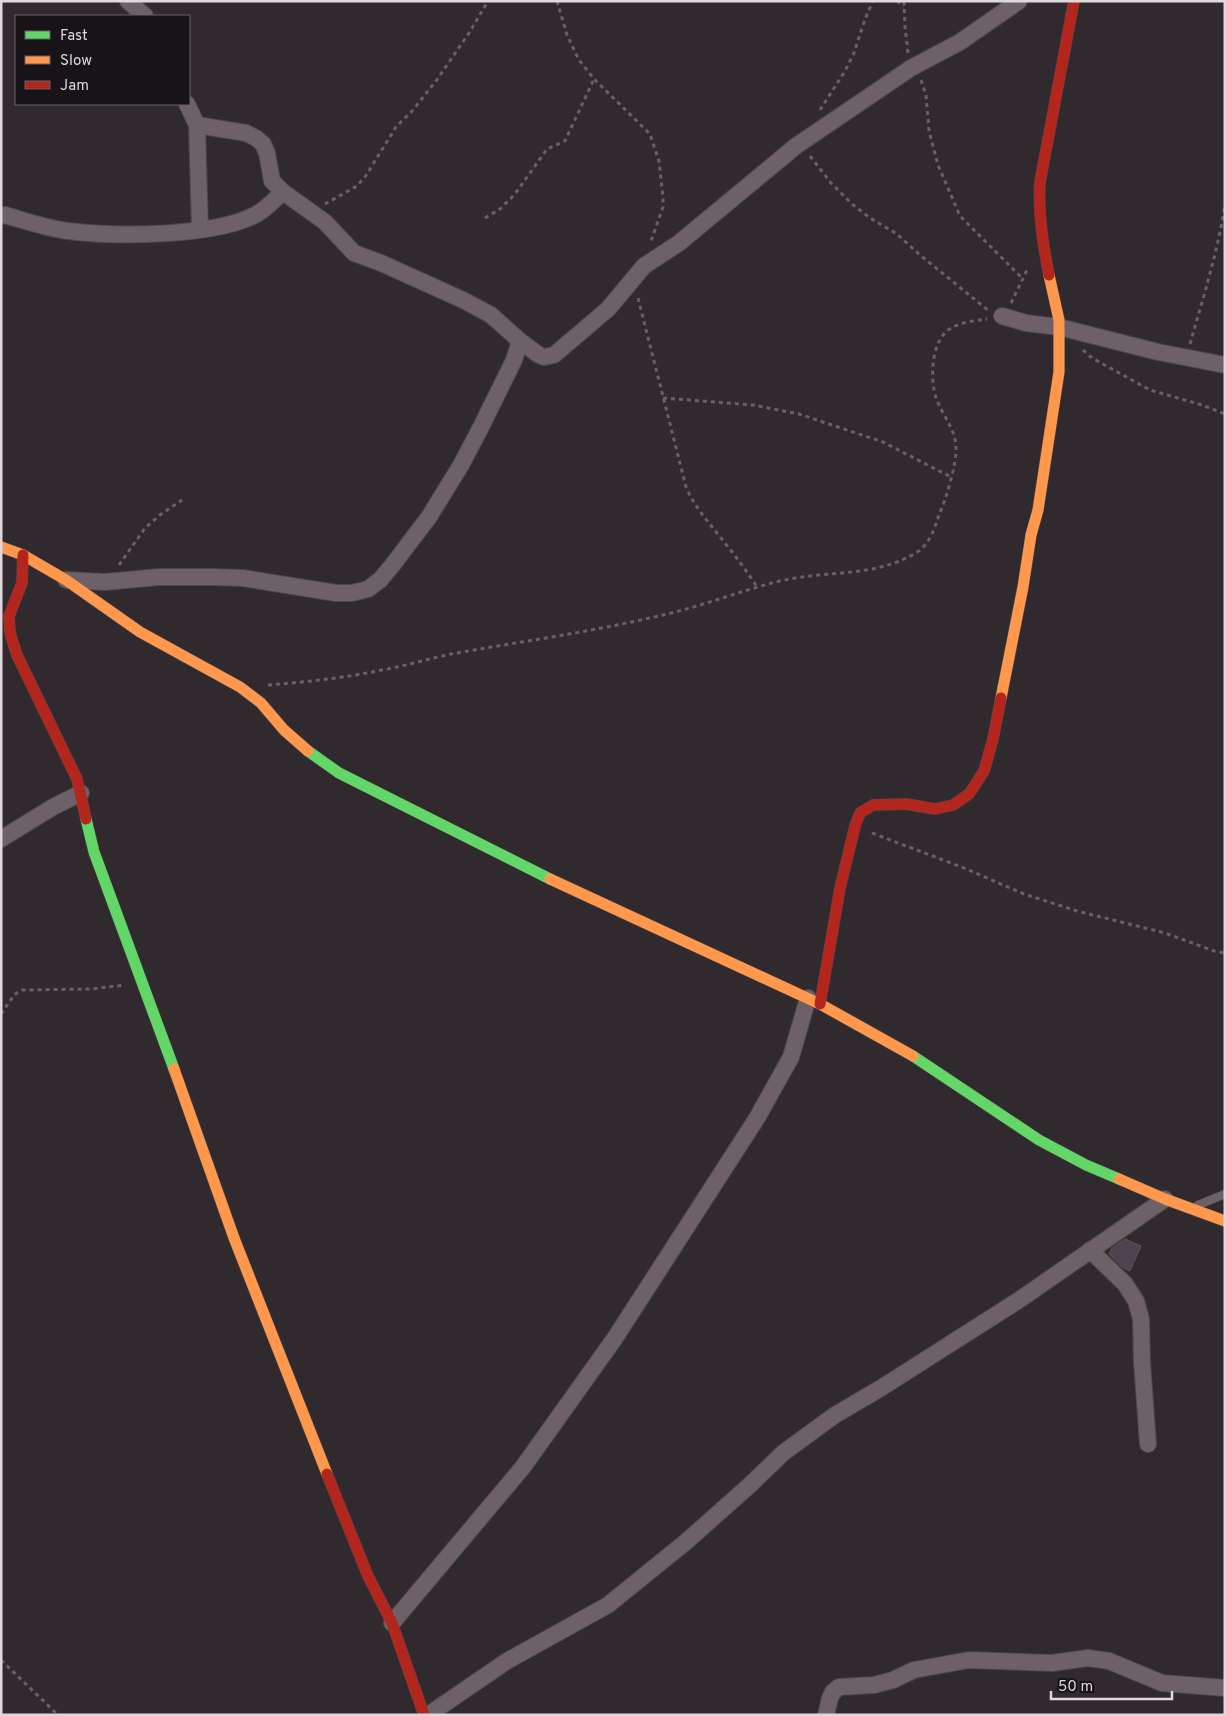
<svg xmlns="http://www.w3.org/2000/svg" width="1226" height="1716" viewBox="0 0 1226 1716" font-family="Overpass,sans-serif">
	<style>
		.building { fill: #4c434e; stroke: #585458 }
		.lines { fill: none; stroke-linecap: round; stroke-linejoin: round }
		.lane-casing { stroke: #4b474a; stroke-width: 9 }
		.street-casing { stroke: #4b474a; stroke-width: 18 }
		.fast-casing { stroke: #4b474a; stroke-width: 12 }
		.slow-casing { stroke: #4b474a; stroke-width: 12 }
		.jam-casing { stroke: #4b474a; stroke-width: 12 }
		.path { stroke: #696065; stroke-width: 3; stroke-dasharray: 4 4; stroke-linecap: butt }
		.lane { stroke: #6d6066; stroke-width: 8 }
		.street { stroke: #6d6066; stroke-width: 16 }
		.fast { stroke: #63d668; stroke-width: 11 }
		.slow { stroke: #ff974d; stroke-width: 11 }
		.jam { stroke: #b3261e; stroke-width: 11 }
	</style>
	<rect width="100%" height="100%" fill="#302a2f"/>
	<path class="building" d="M1125,1239L1141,1246L1130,1271L1122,1267L1109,1254L1112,1248Z"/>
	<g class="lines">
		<g class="lane-casing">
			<path id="lane" d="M1198,1205L1225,1194"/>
		</g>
		<g class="street-casing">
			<g id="street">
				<path d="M128,1L145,16"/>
				<path d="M187,104L197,125L200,229"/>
				<path d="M197,125L246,133L256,138L263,144L267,153L272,181L283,192L325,222L354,253L381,263L463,300L491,315L520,341L539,355L544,357L554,355L608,309L644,266L679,243L796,146L911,68L960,42L1019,1"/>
				<path d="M1,216L5,215C26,221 46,228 68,231C116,237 215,237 257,214C267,208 275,199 283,192"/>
				<path d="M1002,316L1026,323L1059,327L1158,352L1225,365"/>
				<path d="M66,580L105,582L159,577H213L243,578L336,593H352L368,589L380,580L391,567L429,517L461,465L481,427L514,360L520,341"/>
				<path d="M1,839L53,807L81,793"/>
				<path d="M1090,1250L1125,1284L1136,1301L1141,1319L1142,1362L1148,1444"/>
				<path d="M392,1623L523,1467L615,1338L757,1118L791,1057L808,998"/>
				<path d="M428,1715L507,1661L608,1605L687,1541L751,1484L783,1453L835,1415L881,1388L1019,1300L1165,1199"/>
				<path d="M826,1715L830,1698L833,1692L839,1687L874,1685L893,1680L914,1670L969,1660L1052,1663L1088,1658L1109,1661L1162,1683L1225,1688"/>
			</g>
		</g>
		<g class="fast-casing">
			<g id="fast">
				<path d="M308,751L339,773L550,879"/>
				<path d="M86,819L94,852L174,1069"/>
				<path d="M913,1056L1039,1140L1086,1165L1119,1179"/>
			</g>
		</g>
		<g class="slow-casing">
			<g id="slow">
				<path d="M1,547L23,555L66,580L140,632L240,687L261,703L284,730L308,751"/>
				<path d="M1001,698L1023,587L1031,535L1038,510L1059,372V320L1049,275"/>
				<path d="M550,879L820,1004L913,1056"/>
				<path d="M174,1069L234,1238L327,1474"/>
				<path d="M1119,1179L1165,1199L1225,1221"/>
			</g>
		</g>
		<g class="jam-casing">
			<g id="jam">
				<path d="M1049,275C1043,244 1038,214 1040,182L1074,1"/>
				<path d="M23,555L22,583L9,616L10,633L17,655L77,779L86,819"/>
				<path d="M820,1004L840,888L855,826L860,813L873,805L906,804L935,809L953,805L969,794L984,771L993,739L1001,698"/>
				<path d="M327,1474L368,1576L392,1623L424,1715"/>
			</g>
		</g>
		<g class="path">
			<path d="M557,1L567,35L579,60L594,79L650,134L659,161L663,197V207L651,241"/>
			<path d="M897,1L904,6"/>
			<path d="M904,1L905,27L908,53"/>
			<path d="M921,80L926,95L929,131L938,165L960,216L1023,279"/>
			<path d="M820,110L845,71L854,53L865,19L873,1"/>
			<path d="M810,156L831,183L852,204L870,218L897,234L920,255L989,311"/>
			<path d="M325,204L357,186L365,177L396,127L413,110L436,81L469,33L488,1"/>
			<path d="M485,218L500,209L515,194L547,149L565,141L594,79"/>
			<path d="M638,298L686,487C696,510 713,527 728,547C739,560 748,574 758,588"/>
			<path d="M1011,303L1028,268"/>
			<path d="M1190,344C1203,298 1218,251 1225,204"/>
			<path d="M1083,350L1092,358L1150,390L1202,405L1225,414"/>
			<path d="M663,398L753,405L799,414L883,442L951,477"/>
			<path d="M119,565L145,528L160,515L182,500"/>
			<path d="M268,685C306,682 344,678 382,670C405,666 428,659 451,654C524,641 598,631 671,613C708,604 743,590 780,581C825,570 872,578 914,554C929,546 934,530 939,515C946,499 957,464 956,446C955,429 942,414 936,398C930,380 931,344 947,331C958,322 974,321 987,319"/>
			<path d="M872,833L964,868L1024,894L1077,911L1165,933L1214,951L1225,953"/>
			<path d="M1,1014L14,995L22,990L91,989L125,985"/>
			<path d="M1,1660L58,1715"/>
		</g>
		<use href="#lane" class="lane"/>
		<use href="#street" class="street"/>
		<use href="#fast" class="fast"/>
		<use href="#slow" class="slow"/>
		<use href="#jam" class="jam"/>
	</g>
	<rect width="1226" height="1716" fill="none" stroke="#dfd8dd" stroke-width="5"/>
	<rect x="15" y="15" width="175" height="90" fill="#171316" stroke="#676266"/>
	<rect x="25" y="31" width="25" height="8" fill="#63d668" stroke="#676266"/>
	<text x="60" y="40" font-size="15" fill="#dfd8dd">Fast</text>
	<rect x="25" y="56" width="25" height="8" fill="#ff974d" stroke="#676266"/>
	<text x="60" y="65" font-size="15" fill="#dfd8dd">Slow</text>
	<rect x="25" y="81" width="25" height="8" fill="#b3261e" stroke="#676266"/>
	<text x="60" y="90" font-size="15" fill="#dfd8dd">Jam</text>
	<path d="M1051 1691v8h121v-8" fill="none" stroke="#dfd8dd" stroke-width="2.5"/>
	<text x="1058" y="1691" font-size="15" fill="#dfd8dd" stroke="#171316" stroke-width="4" paint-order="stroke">50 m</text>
</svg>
